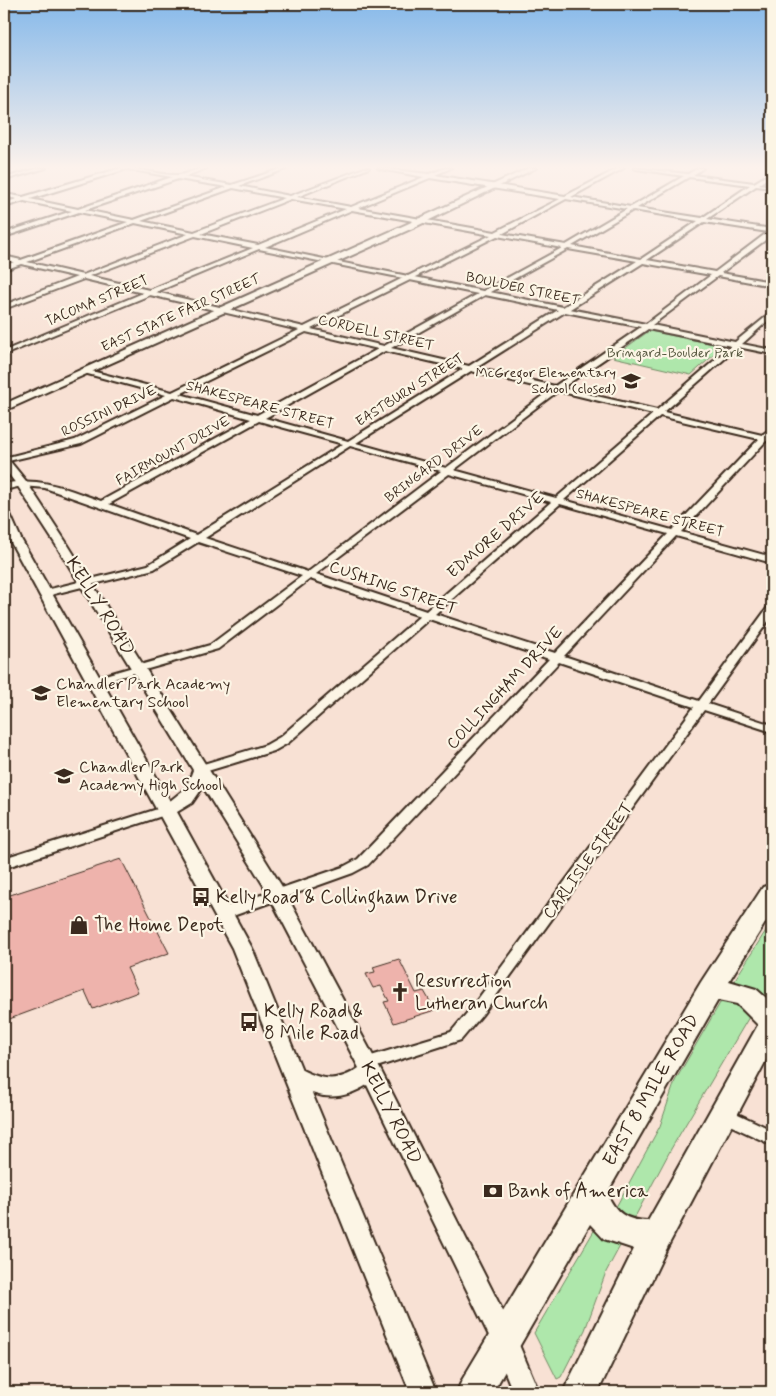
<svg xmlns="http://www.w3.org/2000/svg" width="776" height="1396" viewBox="0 0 776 1396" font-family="Mynerve,sans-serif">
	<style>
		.green { fill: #aee7ab; stroke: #748864 }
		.building { fill: #eeb3ac; stroke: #3b2a1e }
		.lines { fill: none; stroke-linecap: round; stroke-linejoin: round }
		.street-casing { stroke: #3b2a1e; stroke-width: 4 }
		.secondary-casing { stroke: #3b2a1e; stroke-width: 4 }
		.highway-casing { stroke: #3b2a1e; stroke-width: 4 }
		.street { fill: #fcf5e5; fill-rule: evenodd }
		.secondary { fill: #fcf5e5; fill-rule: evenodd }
		.highway { fill: #fcf5e5; fill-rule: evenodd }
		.labels { text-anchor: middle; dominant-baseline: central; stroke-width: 4.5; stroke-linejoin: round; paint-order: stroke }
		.far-street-label { font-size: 14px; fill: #3b2a1e; stroke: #fcf5e5 }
		.far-park-label { font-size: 14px; fill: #585941; stroke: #fcf5e5 }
		.far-poi-label { font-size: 14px; fill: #3b2a1e; stroke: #fcf5e5; text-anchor: end }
		.street-label { font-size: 16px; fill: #3b2a1e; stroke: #fcf5e5 }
		.poi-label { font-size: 16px; fill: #3b2a1e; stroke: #fcf5e5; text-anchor: start }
		.near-street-label { font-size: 19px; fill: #3b2a1e; stroke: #fcf5e5 }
		.near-poi-label { font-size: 19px; fill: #3b2a1e; stroke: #fcf5e5; text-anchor: start }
	</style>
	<rect width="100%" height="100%" fill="#f8e1d4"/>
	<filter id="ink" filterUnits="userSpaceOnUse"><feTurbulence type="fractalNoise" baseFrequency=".02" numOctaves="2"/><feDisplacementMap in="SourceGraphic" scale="10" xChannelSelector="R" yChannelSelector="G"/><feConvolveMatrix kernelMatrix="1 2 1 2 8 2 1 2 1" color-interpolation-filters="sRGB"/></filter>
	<g filter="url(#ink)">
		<g class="green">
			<path d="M649,331L724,346L691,375L613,357Z"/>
			<path d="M772,921V988L765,999L751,988L734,981Z"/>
			<path d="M729,999L749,1012V1017L671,1149L636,1215L629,1221L615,1211L616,1207L660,1126L675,1081L720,1003Z"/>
			<path d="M595,1229L618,1243L620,1246L606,1272L585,1330L561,1377L557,1379L534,1333Z"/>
		</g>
		<g class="building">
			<path d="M121,859L169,953L127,968L138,992L93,1009L85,991L4,1021V897Z"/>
			<path d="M399,959L416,993L424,991L435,1010L394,1023L384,1002L389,1001L381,986L373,988L366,974L375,972L373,967Z"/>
		</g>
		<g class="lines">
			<g class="street-casing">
				<g id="street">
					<path d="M40,168H46L4,180V178Z"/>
					<path d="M121,168C140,168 158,175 177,175C187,175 196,168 207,168L184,177L232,185L283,168H288L239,186L290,196L364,168H369L297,197L351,207L424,177L380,169L378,168L429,174L446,168H451L435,175L565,196L619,168H624L571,197L631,207L684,176L636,169L634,168L688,174L698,168H703L693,175L754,183L772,172V175L759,184L772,186V188L756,186L707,219L772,229V235L721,273L772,282V286L718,276L652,325L735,342L772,312V317L742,344L772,350V354L738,347L664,412L762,435L772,428V434L770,437L772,438V442L766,441L681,532L772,557V563L676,536L564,656L699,701L768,607L772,606V616L708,704L772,725V732L704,710L482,1015L461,1040L367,1070L361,1069L359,1064L361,1059L451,1032L472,1007L694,707L559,662L368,865L353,873L230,917L225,918L220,917L218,913L220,909L343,867L358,859L549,659L429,619L288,743L274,751L201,773L195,769L197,766L266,745L280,737L420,616L310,579L218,649L99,683H91L89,681L91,679L210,645L302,576L198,542L154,569L46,596L41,593L42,591L148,565L190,539L45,488L22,486L4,490V484C42,476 66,489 101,501L251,419L174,397L81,444L4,462V458L75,440L166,395L84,373V369L172,392L299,330L150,295L4,355V351L143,293L84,279L4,309V305L77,277L21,264L4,270V266L14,262L4,260V256L21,260L128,222L79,212L4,237V233L72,211L24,201L4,207V203L17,199L4,196V194L23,197ZM127,169L172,177L78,209L30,199ZM689,177L750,185L702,218L637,208ZM430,178L560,199L495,232L358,208ZM178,179L227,187L134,220L85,210ZM233,188L285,198L194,232L141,221ZM291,199L346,209L258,245L201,234ZM566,199L627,209L566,245L502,234ZM352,210L491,235L408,276L265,247ZM633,210L698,221L641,259L572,246ZM704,222L768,232L715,272L647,260ZM135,223L188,234L83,275L27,262ZM195,236L253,248L149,290L89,276ZM497,236L562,248L483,291L415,277ZM259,249L403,278L304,327L156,292ZM568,249L637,261L563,307L490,292ZM643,263L711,275L646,324L570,309ZM410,280L478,294L384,346L311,329ZM485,295L558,310L469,366L391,348ZM565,312L641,327L555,386L476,368ZM648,329L731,346L657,410L562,388ZM306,332L378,349L257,415L180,394ZM385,351L463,369L348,441L265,418ZM471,371L550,390L446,468L356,443ZM558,391L653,414L556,498L454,470ZM660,416L759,439L672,530L564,500ZM259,421L343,444L196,535L109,504ZM350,446L441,471L308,572L205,538ZM449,474L551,502L426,611L316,574ZM560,504L668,534L555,653L435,614Z"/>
					<path d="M167,806L171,807L173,810L171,813L4,868V858Z"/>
					<path d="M723,1107L772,1130V1145L717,1119L715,1114L717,1109Z"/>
				</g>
			</g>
			<g class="secondary-casing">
				<g id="secondary">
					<path d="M529,168H536L413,228L4,411V404L407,224Z"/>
					<path d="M4,458L8,459L26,481L68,545L281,885L378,1065L514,1333L539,1392H513L496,1350L367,1085C349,1096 332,1100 312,1093L436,1392H410L232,948L9,539L4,527V510L10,514L21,539L170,801L186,788L193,770L56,545L17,485L4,468ZM203,787L264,886L359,1068C339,1082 324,1081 302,1070L252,948L177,812L192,803Z"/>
				</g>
			</g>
			<g class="highway-casing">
				<path id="highway" d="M772,884V912L729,981L756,989L772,1003V1049L668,1246L598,1392H563L634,1249L604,1239L590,1224L493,1392H457L462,1380L701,982L763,887ZM718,1000L737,1004L758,1025L648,1221C627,1221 615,1213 607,1193Z"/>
			</g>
			<use href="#street" class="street"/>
			<use href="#secondary" class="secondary"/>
			<use href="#highway" class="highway"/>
		</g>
	</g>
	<linearGradient id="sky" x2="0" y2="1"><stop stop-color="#86b9ea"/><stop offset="0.46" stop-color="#fcf2ec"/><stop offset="1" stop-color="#fcf2ec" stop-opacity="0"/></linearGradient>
	<rect width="776" height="363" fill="url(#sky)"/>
	<defs>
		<g id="school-bare" transform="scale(1.5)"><path d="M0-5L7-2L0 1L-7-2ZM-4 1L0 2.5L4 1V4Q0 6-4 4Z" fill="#3b2a1e" stroke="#fcf5e5" stroke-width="2.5" paint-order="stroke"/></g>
		<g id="bus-bare" transform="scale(1.5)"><path d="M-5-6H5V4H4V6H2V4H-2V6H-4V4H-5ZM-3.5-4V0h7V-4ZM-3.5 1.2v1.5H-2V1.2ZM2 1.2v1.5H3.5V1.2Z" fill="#3b2a1e" stroke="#fcf5e5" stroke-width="2.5" paint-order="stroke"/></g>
		<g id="shop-bare" transform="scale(1.5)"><path d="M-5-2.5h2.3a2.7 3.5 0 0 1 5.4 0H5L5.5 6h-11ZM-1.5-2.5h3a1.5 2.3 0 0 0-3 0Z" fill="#3b2a1e" stroke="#fcf5e5" stroke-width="2.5" paint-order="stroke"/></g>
		<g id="church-bare" transform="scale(1.5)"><path d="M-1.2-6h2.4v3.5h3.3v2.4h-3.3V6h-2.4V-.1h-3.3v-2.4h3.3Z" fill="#3b2a1e" stroke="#fcf5e5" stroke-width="2.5" paint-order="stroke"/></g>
		<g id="bank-bare" transform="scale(1.5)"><path d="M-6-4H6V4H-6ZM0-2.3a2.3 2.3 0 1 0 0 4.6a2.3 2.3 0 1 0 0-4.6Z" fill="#3b2a1e" stroke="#fcf5e5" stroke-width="2.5" paint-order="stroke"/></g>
	</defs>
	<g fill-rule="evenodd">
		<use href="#school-bare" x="631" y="381"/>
		<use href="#school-bare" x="41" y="693"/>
		<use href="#school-bare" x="64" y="776"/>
		<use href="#bus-bare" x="201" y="897"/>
		<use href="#shop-bare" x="79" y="925"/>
		<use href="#church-bare" x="400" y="992"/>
		<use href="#bus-bare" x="249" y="1022"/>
		<use href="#bank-bare" x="493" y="1191"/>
	</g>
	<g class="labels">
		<g class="far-street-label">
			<text transform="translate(523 289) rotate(12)">BOULDER STREET</text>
			<text transform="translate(97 301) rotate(-23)">TACOMA STREET</text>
			<text transform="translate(181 313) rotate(-24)">EAST STATE FAIR STREET</text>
			<text transform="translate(376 333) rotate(13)">CORDELL STREET</text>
			<text transform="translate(410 390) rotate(-32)">EASTBURN STREET</text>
			<text transform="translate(260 405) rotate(15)">SHAKESPEARE STREET</text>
			<text transform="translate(109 411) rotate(-25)">ROSSINI DRIVE</text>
			<text transform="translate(173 451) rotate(-29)">FAIRMOUNT DRIVE</text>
			<text transform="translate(434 464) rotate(-37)">BRINGARD DRIVE</text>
			<text transform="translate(650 513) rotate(15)">SHAKESPEARE STREET</text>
		</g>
		<g class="far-park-label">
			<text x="675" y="353">Bringard-Boulder Park</text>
		</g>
		<g class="far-poi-label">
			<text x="616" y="373">McGregor Elementary<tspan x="616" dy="16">School (closed)</tspan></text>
		</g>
		<g class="street-label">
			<text transform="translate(496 535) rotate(-41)">EDMORE DRIVE</text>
			<text transform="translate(393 588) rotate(19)">CUSHING STREET</text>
			<text transform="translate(505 688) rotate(-47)">COLLINGHAM DRIVE</text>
			<text transform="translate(588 861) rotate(-54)">CARLISLE STREET</text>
		</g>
		<g class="poi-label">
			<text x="56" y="684">Chandler Park Academy<tspan x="56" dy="18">Elementary School</tspan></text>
			<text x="79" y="767">Chandler Park<tspan x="79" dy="18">Academy High School</tspan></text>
		</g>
		<g class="near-street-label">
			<text transform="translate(100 606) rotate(58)">KELLY ROAD</text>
			<text transform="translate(651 1090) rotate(-60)">EAST 8 MILE ROAD</text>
			<text transform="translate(391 1113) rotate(63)">KELLY ROAD</text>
		</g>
		<g class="near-poi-label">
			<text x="216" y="897">Kelly Road &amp; Collingham Drive</text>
			<text x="94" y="925">The Home Depot</text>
			<text x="415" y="981">Resurrection<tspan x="415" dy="22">Lutheran Church</tspan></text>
			<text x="264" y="1011">Kelly Road &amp;<tspan x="264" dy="22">8 Mile Road</tspan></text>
			<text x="508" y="1191">Bank of America</text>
		</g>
	</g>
	<rect width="776" height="1396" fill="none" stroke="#fcf5e5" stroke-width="20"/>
	<rect x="10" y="10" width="756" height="1376" fill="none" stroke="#3b2a1e" stroke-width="2" filter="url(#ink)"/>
</svg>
